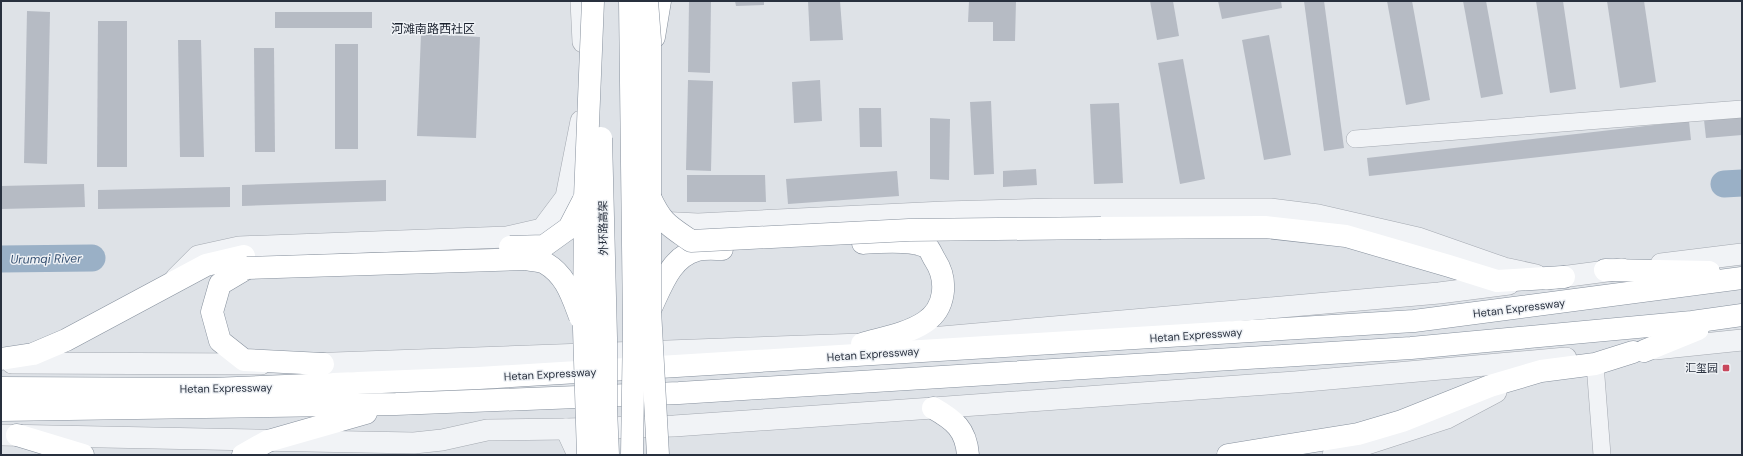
<svg xmlns="http://www.w3.org/2000/svg" width="1743" height="456" viewBox="0 0 1743 456" font-family="'DM Sans','Noto Sans SC',sans-serif">
	<style>
		.lines { fill: none; stroke-linecap: round; stroke-linejoin: round }
		.river { stroke: #9ab0c6; stroke-width: 27 }
		.building { fill: #b6bbc4 }
		.minor-casing { stroke: #a4a9b1; stroke-width: 18 }
		.tertiary-casing { stroke: #a4a9b1; stroke-width: 22 }
		.trunk-casing { stroke: #86909d; stroke-width: 23 }
		.minor { stroke: #f1f3f6; stroke-width: 17 }
		.tertiary { stroke: #f1f3f6; stroke-width: 21 }
		.trunk { stroke: #fff; stroke-width: 22 }
		.trunk-bridge-casing { stroke: #86909d; stroke-width: 23; stroke-linecap: butt }
		.trunk-bridge { stroke: #fff; stroke-width: 22 }
		.poi-dot { fill: #c8475c; stroke: #eef1f5; stroke-width: 1.5 }
		.labels { text-anchor: middle; dominant-baseline: central; stroke-width: 3; stroke-linejoin: round; paint-order: stroke }
		.street-label { font-size: 11px; fill: #28303e; stroke: #eef1f5 }
		.poi-label { font-size: 11px; fill: #28303e; stroke: #eef1f5; text-anchor: end }
		.neighbourhood-label { font-size: 12px; fill: #1a212e; stroke: #eef1f5 }
		.water-label { font-size: 12px; font-style: italic; fill: #344f70; stroke: #eef1f5 }
	</style>
	<rect width="100%" height="100%" fill="#dee2e7"/>
	<g class="lines">
		<g class="river">
			<path d="M1724,184L1742,183"/>
			<path d="M1,259L92,258"/>
		</g>
	</g>
	<g class="building">
		<path d="M689,1H711L710,73L688,72Z"/>
		<path d="M735,1H764V5L736,6Z"/>
		<path d="M808,1H840L843,40L810,41Z"/>
		<path d="M969,1H1016L1015,41H993V22H968Z"/>
		<path d="M1150,1H1173L1179,36L1157,40Z"/>
		<path d="M1218,1H1281L1282,8L1222,19Z"/>
		<path d="M1304,1H1324L1344,148L1324,151Z"/>
		<path d="M1387,1H1412L1430,100L1406,105Z"/>
		<path d="M1463,1H1486L1503,94L1481,98Z"/>
		<path d="M1536,1H1563L1576,89L1550,93Z"/>
		<path d="M1607,1H1644L1656,82L1620,88Z"/>
		<path d="M27,11L50,12L47,164L24,163Z"/>
		<rect x="275" y="12" width="97" height="16"/>
		<path d="M98,21H127V167H97Z"/>
		<path d="M421,34L480,37L476,138L417,136Z"/>
		<path d="M1269,35L1291,155L1264,160L1242,40Z"/>
		<path d="M178,40H201L204,157H180Z"/>
		<rect x="335" y="44" width="23" height="105"/>
		<path d="M254,48H274L275,152H255Z"/>
		<path d="M1183,59L1205,179L1180,184L1158,63Z"/>
		<path d="M688,80L713,81L711,171L686,170Z"/>
		<path d="M820,80L822,121L794,123L792,82Z"/>
		<path d="M991,101L994,174L974,175L970,102Z"/>
		<path d="M1119,103L1123,183L1094,184L1090,104Z"/>
		<path d="M859,108H881L882,147H860Z"/>
		<path d="M1742,117V135L1706,138L1704,120Z"/>
		<path d="M930,118L950,119L949,180L930,179Z"/>
		<path d="M1689,121L1691,140L1369,176L1367,158Z"/>
		<path d="M1036,169L1037,185L1003,187V171Z"/>
		<path d="M897,171L899,196L788,204L786,179Z"/>
		<path d="M687,175H765L766,202H687Z"/>
		<path d="M386,180V201L242,206V185Z"/>
		<path d="M84,184L85,207L1,209V186Z"/>
		<path d="M230,187V207L98,209V190Z"/>
	</g>
	<g class="lines">
		<g class="minor-casing">
			<g id="minor">
				<path d="M1355,139L1742,109"/>
				<path d="M1595,364L1602,455"/>
			</g>
		</g>
		<g class="tertiary-casing">
			<g id="tertiary">
				<path d="M581,1L583,42"/>
				<path d="M657,222L698,224L944,212L1053,209H1270L1318,215L1418,238L1504,268L1536,275"/>
				<path d="M1661,264L1742,254"/>
				<path d="M176,278L198,256L239,247L507,237L542,229L566,197L581,121"/>
				<path d="M1546,279L1622,269"/>
				<path d="M1655,349L1742,340"/>
				<path d="M12,363L261,364"/>
				<path d="M306,364L862,344L1439,293L1509,284"/>
				<path d="M566,429L578,455"/>
				<path d="M1,435L414,443L442,440L487,430L566,429L674,426L933,408L1295,382L1566,358"/>
				<path d="M1333,455L1447,418L1496,392"/>
			</g>
		</g>
		<g class="trunk-casing">
			<g id="trunk">
				<path d="M654,37L660,1"/>
				<path d="M1101,228L1265,227L1346,236L1449,266L1497,281L1564,277"/>
				<path d="M247,268L220,284L212,312L220,341L244,360L323,364"/>
				<path d="M1605,270L1709,272"/>
				<path d="M650,310C661,288 670,257 697,250C705,248 715,249 722,249"/>
				<path d="M862,344C882,338 907,334 925,322C946,308 948,280 935,260C933,257 931,252 929,249C917,239 878,242 863,243"/>
				<path d="M1644,351L1698,329"/>
				<path d="M1,359L33,354L66,340L206,265L244,256"/>
				<path d="M1,388L212,389L479,378L1414,321L1742,278"/>
				<path d="M933,408C954,420 966,429 968,455"/>
				<path d="M1,410L396,404L679,393L1411,348L1692,322L1742,315"/>
				<path d="M17,435L83,455"/>
				<path d="M243,455L268,441L366,413"/>
				<path d="M1228,455L1358,434L1402,421L1490,386L1541,371L1595,364L1633,352"/>
			</g>
		</g>
		<use href="#minor" class="minor"/>
		<use href="#tertiary" class="tertiary"/>
		<use href="#trunk" class="trunk"/>
		<g class="trunk-bridge-casing">
			<g id="trunk-bridge">
				<path d="M630,1L634,325L632,455"/>
				<path d="M647,1L650,40V310L658,455"/>
				<path d="M601,138L606,338V408L608,455"/>
				<path d="M650,197C662,223 668,225 691,241L909,230L1101,228"/>
				<path d="M510,247L544,246L569,228L583,201"/>
				<path d="M247,268L524,259C530,260 539,260 545,263C566,275 572,296 580,317"/>
				<path d="M588,455L584,329L585,197L593,1"/>
			</g>
		</g>
		<use href="#trunk-bridge" class="trunk-bridge"/>
	</g>
	<rect class="poi-dot" x="1722" y="364" width="8" height="8" rx="2"/>
	<g class="labels">
		<g class="street-label">
			<text transform="translate(603 228) rotate(-91)">外环路高架</text>
			<text transform="translate(1519 308) rotate(-7)">Hetan Expressway</text>
			<text transform="translate(1196 335) rotate(-4)">Hetan Expressway</text>
			<text transform="translate(873 354) rotate(-4)">Hetan Expressway</text>
			<text transform="translate(550 374) rotate(-3)">Hetan Expressway</text>
			<text transform="translate(226 388) rotate(-1)">Hetan Expressway</text>
		</g>
		<g class="poi-label">
			<text x="1718" y="368">汇玺园</text>
		</g>
		<g class="neighbourhood-label">
			<text x="433" y="29">河滩南路西社区</text>
		</g>
		<g class="water-label">
			<text transform="translate(46 259) rotate(-1)">Urumqi River</text>
		</g>
	</g>
	<rect width="1743" height="456" fill="none" stroke="#28303e" stroke-width="4"/>
</svg>
